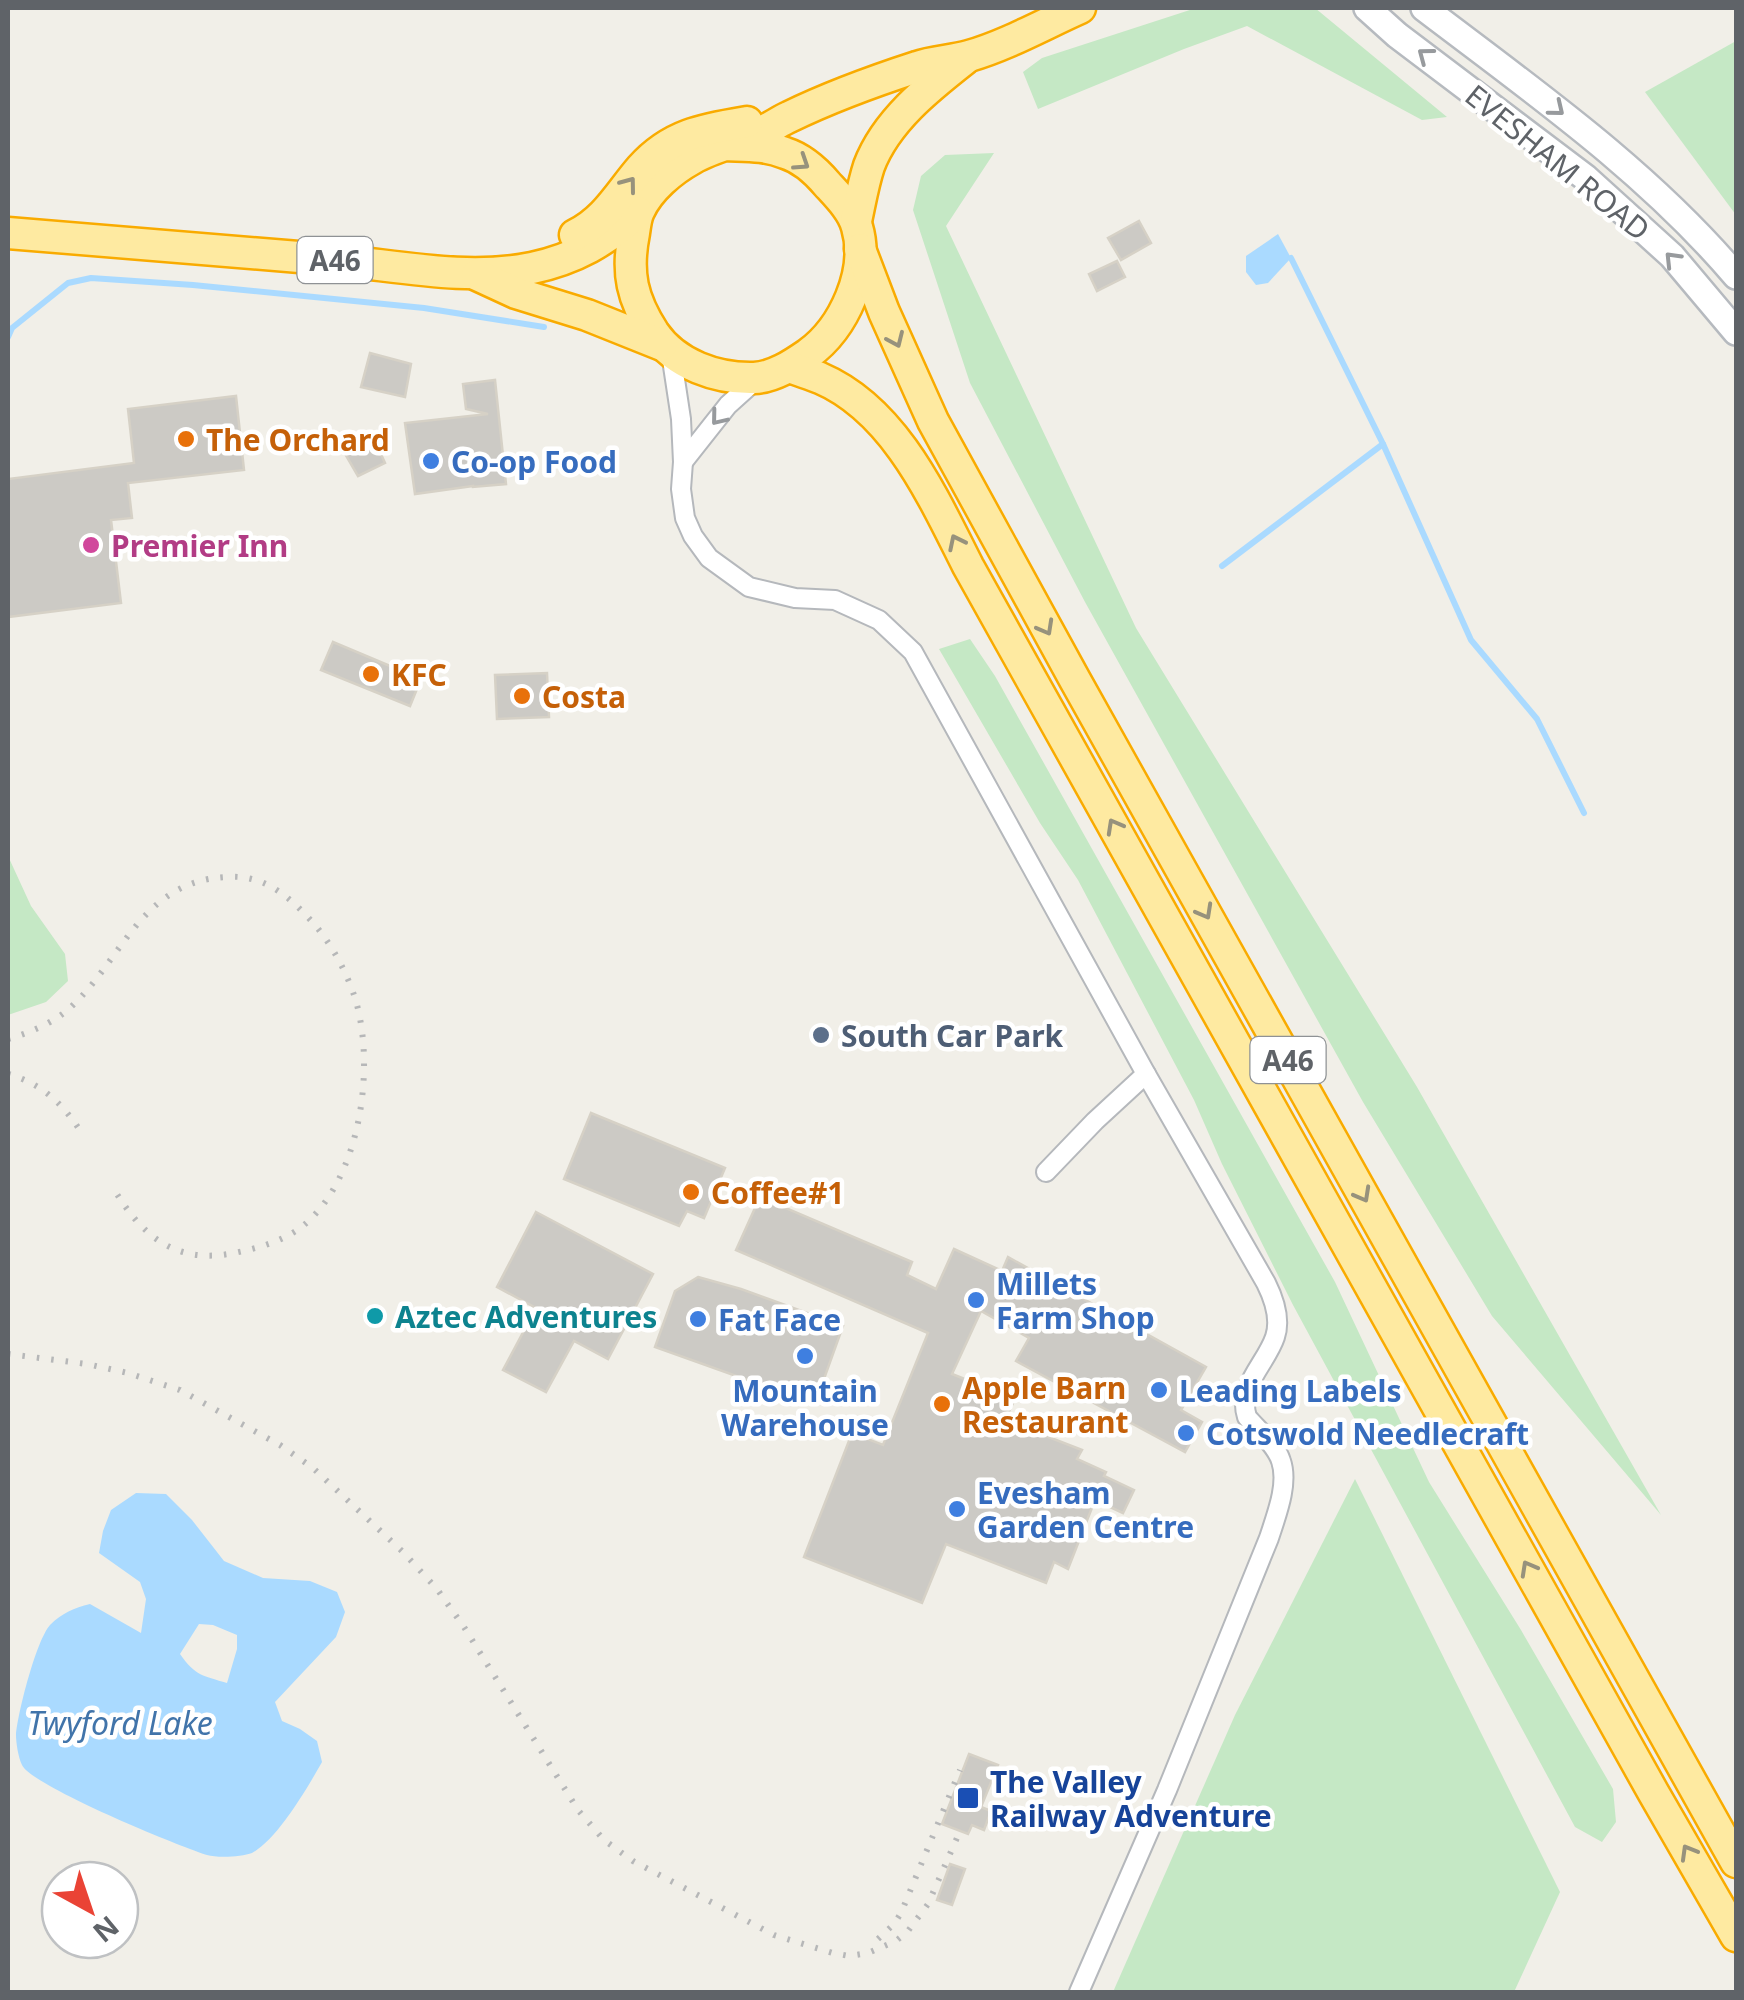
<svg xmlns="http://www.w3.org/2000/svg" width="1744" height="2000" viewBox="0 0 1744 2000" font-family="'Noto Sans',sans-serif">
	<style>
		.green { fill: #c5e8c5 }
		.water { fill: #aadaff; fill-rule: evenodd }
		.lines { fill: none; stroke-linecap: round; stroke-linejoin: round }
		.stream { stroke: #aadaff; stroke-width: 6 }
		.building { fill: #cccac5; stroke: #d6d1c6; stroke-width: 2.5 }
		.minor-casing { stroke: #b5b8bc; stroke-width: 22 }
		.secondary-casing { stroke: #b6babf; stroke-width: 30 }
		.trunk-casing { stroke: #f9ab00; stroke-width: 35 }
		.minor { stroke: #fff; stroke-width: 18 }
		.secondary { stroke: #fff; stroke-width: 25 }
		.trunk { stroke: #feeaa1; stroke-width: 30 }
		.rail { stroke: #b6b7b8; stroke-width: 6; stroke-dasharray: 2.5 12; stroke-linecap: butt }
		.oneway { stroke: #979a9d }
		.oneway2 { stroke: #97927c }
		.food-dot { fill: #e8710a; stroke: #fff; stroke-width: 4 }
		.shop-dot { fill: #3f7fe0; stroke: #fff; stroke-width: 4 }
		.hotel-dot { fill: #d1479c; stroke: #fff; stroke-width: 4 }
		.service-dot { fill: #5c6f8a; stroke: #fff; stroke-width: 4 }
		.culture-dot { fill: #0f9aa8; stroke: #fff; stroke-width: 4 }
		.transit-dot { fill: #1a4fb4; stroke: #fff; stroke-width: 4 }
		.labels { text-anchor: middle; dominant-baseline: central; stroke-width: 9; stroke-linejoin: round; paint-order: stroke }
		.shield { fill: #fff; stroke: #8f9295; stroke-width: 2.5 }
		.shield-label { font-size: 28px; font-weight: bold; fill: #5f6368 }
		.street-label { font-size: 30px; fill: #5f6368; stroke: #fff }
		.food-label { font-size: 30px; font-weight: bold; fill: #c56008; stroke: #fff; text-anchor: start }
		.shop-label { font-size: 30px; font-weight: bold; fill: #366cbe; stroke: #fff; text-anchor: start }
		.hotel-label { font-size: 30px; font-weight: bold; fill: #b23c85; stroke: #fff; text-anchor: start }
		.service-label { font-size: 30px; font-weight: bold; fill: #4e5e75; stroke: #fff; text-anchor: start }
		.culture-label { font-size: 30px; font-weight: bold; fill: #0d838f; stroke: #fff; text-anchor: start }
		.transit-label { font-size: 30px; font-weight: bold; fill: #164399; stroke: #fff; text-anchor: start }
		.water-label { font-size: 32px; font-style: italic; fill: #4174aa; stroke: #fff }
	</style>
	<rect width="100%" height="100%" fill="#f1efe8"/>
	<g class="green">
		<path d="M1196,8H1315L1447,117L1422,120L1247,26L1184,49L1038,109L1023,72L1042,58Z"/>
		<path d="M1736,41V215L1645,92Z"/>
		<path d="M994,153L946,226L1136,628L1417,1087L1661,1515L1492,1316L1363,1102L1085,602L970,383L913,210L921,176L945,155Z"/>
		<path d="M970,639L995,676L1335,1282L1429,1482L1521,1630L1613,1789L1616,1822L1602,1842L1575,1827L1293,1305L1222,1164L1194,1100L1078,880L1040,823L939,649Z"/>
		<path d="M8,856L31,906L65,954L68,981L46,1002L8,1015Z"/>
		<path d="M1355,1479L1560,1892L1514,1992H1113L1235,1715Z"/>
	</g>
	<g class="water">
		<path d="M1278,234L1291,258L1268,283L1256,285L1246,272V256Z"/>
		<path d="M136,1493L166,1494L192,1520L224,1561L263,1578L310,1581L337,1592L345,1612L336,1637L275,1702L282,1721L300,1729L317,1741L322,1762C308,1787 277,1840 252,1853C242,1857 217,1858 207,1855C178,1846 32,1786 22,1765C18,1757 16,1742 16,1735C18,1712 36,1641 50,1625C62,1613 74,1608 90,1604L141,1633L146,1599L140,1582L99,1553L103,1531L111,1510ZM199,1624L213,1625L237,1635V1649L227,1683C204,1676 195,1676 180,1654Z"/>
	</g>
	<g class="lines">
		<g class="stream">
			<path d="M1291,258L1383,444L1471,640L1537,719L1584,813"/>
			<path d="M8,337L12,328L68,283L91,278L193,285L424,308L544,327"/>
			<path d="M1222,566L1383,444"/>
		</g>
	</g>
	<g class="building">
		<path d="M1139,221L1151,243L1121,260L1108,238Z"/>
		<path d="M1117,261L1125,277L1097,291L1089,274Z"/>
		<path d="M370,353L411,364L405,397L361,387Z"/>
		<path d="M495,380L506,484L473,487V486L415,494L405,423L488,414L466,409L463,384Z"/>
		<path d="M236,396L244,470L128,483L132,518L111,520L121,603L8,617V479L134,463L128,409Z"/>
		<path d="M373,437L385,463L358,476L344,452Z"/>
		<path d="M333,642L421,679L410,706L321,670Z"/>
		<path d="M547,673L549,717L497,719L495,675Z"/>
		<path d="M591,1113L725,1168L704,1218L687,1211L679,1226L564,1179Z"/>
		<path d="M760,1197L912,1262L907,1275L936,1289L954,1249L1002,1271L1008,1257L1206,1367L1181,1410L1202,1422L1185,1452L1016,1361L1029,1338L981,1311L952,1374L1015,1399L1005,1420L1082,1450L1077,1459L1106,1472L1104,1476L1134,1490L1123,1513L1095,1500L1068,1569L1054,1562L1046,1583L946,1544L922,1603L804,1557L852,1433L883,1445L928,1333L736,1250Z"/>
		<path d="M536,1212L653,1274L608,1359L574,1341L546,1392L503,1370L536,1308L497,1287Z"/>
		<path d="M698,1277L741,1289L843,1326L815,1404L655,1347L675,1291Z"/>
		<path d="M969,1754L998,1765L981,1807L991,1811L984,1830L972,1825L968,1834L942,1824Z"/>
		<path d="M950,1864L965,1869L952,1905L937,1900Z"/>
	</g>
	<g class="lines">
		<g class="minor-casing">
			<g id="minor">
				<path d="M671,353L681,419L683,462L681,489L685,518L693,536L709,558L749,587L795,598L835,600L879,620L913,652L1146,1074L1266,1283C1274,1299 1281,1319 1275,1337C1266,1364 1237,1386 1247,1417C1258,1430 1276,1445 1281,1461C1289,1484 1276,1516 1269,1538L1167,1790L1079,1992"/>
				<path d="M683,462L728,405L758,378"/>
				<path d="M1046,1172L1095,1121L1146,1074"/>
			</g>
		</g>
		<g class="secondary-casing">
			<g id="secondary">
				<path d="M1367,8L1397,35L1586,178L1672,256L1736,332"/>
				<path d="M1424,8C1533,91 1647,171 1736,276"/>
			</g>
		</g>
		<g class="trunk-casing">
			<g id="trunk">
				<path d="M725,145C746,146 765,145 785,153C801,158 816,171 827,184C838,196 853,211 857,227C870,271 844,328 808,354C792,365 774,377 754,378C717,379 676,365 654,333C632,299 626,273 634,233C635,226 636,217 639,211C649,189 672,170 692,159C714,146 740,142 763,131C772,127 780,121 789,117C830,97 874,81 917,67C933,61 952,61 969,56C1007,45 1044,24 1080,8"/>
				<path d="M856,221C860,203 863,184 869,166C886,121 928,88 965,59"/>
				<path d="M8,233C117,241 226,250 335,260C399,266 467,281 532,268C575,259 606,241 638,212"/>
				<path d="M575,235C606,220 620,192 641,168C671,134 705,129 747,122"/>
				<path d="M860,249L884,312L933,421L1075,680L1736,1862"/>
				<path d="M477,275L516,293L587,315L662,345"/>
				<path d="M790,367C800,371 810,374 820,378C895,410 933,497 968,566L1653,1792L1736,1936"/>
			</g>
		</g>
		<use href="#minor" class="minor"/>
		<use href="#secondary" class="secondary"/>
		<use href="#trunk" class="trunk"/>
		<g class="rail">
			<path d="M8,1039C32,1032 56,1022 74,1004C123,957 143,881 226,877C265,874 290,897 315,925C332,945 347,973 355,998C376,1066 361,1177 304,1225C284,1241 259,1248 234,1253C174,1265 141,1235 112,1186"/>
			<path d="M8,1074C43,1084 64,1105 83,1135"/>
			<path d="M8,1354L87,1364L128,1373L180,1390L280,1445L313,1468L403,1552L437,1589L464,1627L578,1810L604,1840L633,1861L774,1935L833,1953L849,1956L868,1953L896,1941L908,1931L928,1904L960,1831"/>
			<path d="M878,1939L894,1924L901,1913L960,1770"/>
		</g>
	</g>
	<defs><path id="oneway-chevron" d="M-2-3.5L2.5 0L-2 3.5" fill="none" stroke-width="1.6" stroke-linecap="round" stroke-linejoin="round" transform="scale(2.5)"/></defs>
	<g class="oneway">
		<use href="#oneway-chevron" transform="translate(1425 55) rotate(-143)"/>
		<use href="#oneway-chevron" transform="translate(1557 109) rotate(39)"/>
		<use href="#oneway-chevron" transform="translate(1672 259) rotate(-134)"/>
		<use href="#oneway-chevron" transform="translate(718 418) rotate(129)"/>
	</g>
	<g class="oneway2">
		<use href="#oneway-chevron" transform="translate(802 163) rotate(33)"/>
		<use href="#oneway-chevron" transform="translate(629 184) rotate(-53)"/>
		<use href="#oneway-chevron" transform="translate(896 340) rotate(66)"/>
		<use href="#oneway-chevron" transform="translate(956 542) rotate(-116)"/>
		<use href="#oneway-chevron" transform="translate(1046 628) rotate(61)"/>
		<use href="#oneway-chevron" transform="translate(1114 826) rotate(-119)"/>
		<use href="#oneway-chevron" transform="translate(1205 912) rotate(61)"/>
		<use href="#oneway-chevron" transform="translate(1363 1195) rotate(61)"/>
		<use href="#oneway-chevron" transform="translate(1528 1568) rotate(-119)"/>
		<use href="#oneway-chevron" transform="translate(1688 1852) rotate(-120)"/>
	</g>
	<g class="food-dot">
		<circle cx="186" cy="439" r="10"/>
		<circle cx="371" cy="674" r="10"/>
		<circle cx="522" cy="696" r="10"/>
		<circle cx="691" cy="1192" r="10"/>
		<circle cx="942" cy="1404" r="10"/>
	</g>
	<g class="shop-dot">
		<circle cx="431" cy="461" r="10"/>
		<circle cx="976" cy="1300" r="10"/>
		<circle cx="698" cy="1319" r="10"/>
		<circle cx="805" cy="1356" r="10"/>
		<circle cx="1159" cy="1390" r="10"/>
		<circle cx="1186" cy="1433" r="10"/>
		<circle cx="957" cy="1509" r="10"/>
	</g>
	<circle class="hotel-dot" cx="91" cy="545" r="10"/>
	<circle class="service-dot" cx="821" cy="1035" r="10"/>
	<circle class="culture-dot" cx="375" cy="1316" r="10"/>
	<rect class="transit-dot" x="956" y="1786" width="24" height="24" rx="5"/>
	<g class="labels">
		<g class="shield">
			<rect x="297.5" y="237" width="75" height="46" rx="8"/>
			<rect x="1250.5" y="1037" width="75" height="46" rx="8"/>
		</g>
		<g class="shield-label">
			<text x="335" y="260">A46</text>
			<text x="1288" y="1060">A46</text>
		</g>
		<g class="street-label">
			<text transform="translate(1558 162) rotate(39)">EVESHAM ROAD</text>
		</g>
		<g class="food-label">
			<text x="206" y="439">The Orchard</text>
			<text x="391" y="674">KFC</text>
			<text x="542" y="696">Costa</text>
			<text x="711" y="1192">Coffee#1</text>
			<text x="962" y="1387">Apple Barn<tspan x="962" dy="34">Restaurant</tspan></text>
		</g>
		<g class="shop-label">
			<text x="451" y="461">Co-op Food</text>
			<text x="996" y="1283">Millets<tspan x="996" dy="34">Farm Shop</tspan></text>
			<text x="718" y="1319">Fat Face</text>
			<text x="805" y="1390" text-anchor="middle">Mountain<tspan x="805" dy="34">Warehouse</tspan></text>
			<text x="1179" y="1390">Leading Labels</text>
			<text x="1206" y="1433">Cotswold Needlecraft</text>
			<text x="977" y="1492">Evesham<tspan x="977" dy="34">Garden Centre</tspan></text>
		</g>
		<g class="hotel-label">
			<text x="111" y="545">Premier Inn</text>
		</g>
		<g class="service-label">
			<text x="841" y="1035">South Car Park</text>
		</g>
		<g class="culture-label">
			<text x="395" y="1316">Aztec Adventures</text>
		</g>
		<g class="transit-label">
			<text x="990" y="1781">The Valley<tspan x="990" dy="34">Railway Adventure</tspan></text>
		</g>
		<g class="water-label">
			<text x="120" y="1722">Twyford Lake</text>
		</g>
	</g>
	<rect width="1744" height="2000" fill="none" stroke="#5f6368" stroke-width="20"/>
	<g transform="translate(90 1910) rotate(140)"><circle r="48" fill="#ffffff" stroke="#bfc1c3" stroke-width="2.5"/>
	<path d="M0-8L18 38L0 25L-18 38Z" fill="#ea4335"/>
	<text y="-15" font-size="28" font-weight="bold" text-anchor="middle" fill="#5f6368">N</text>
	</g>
</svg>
